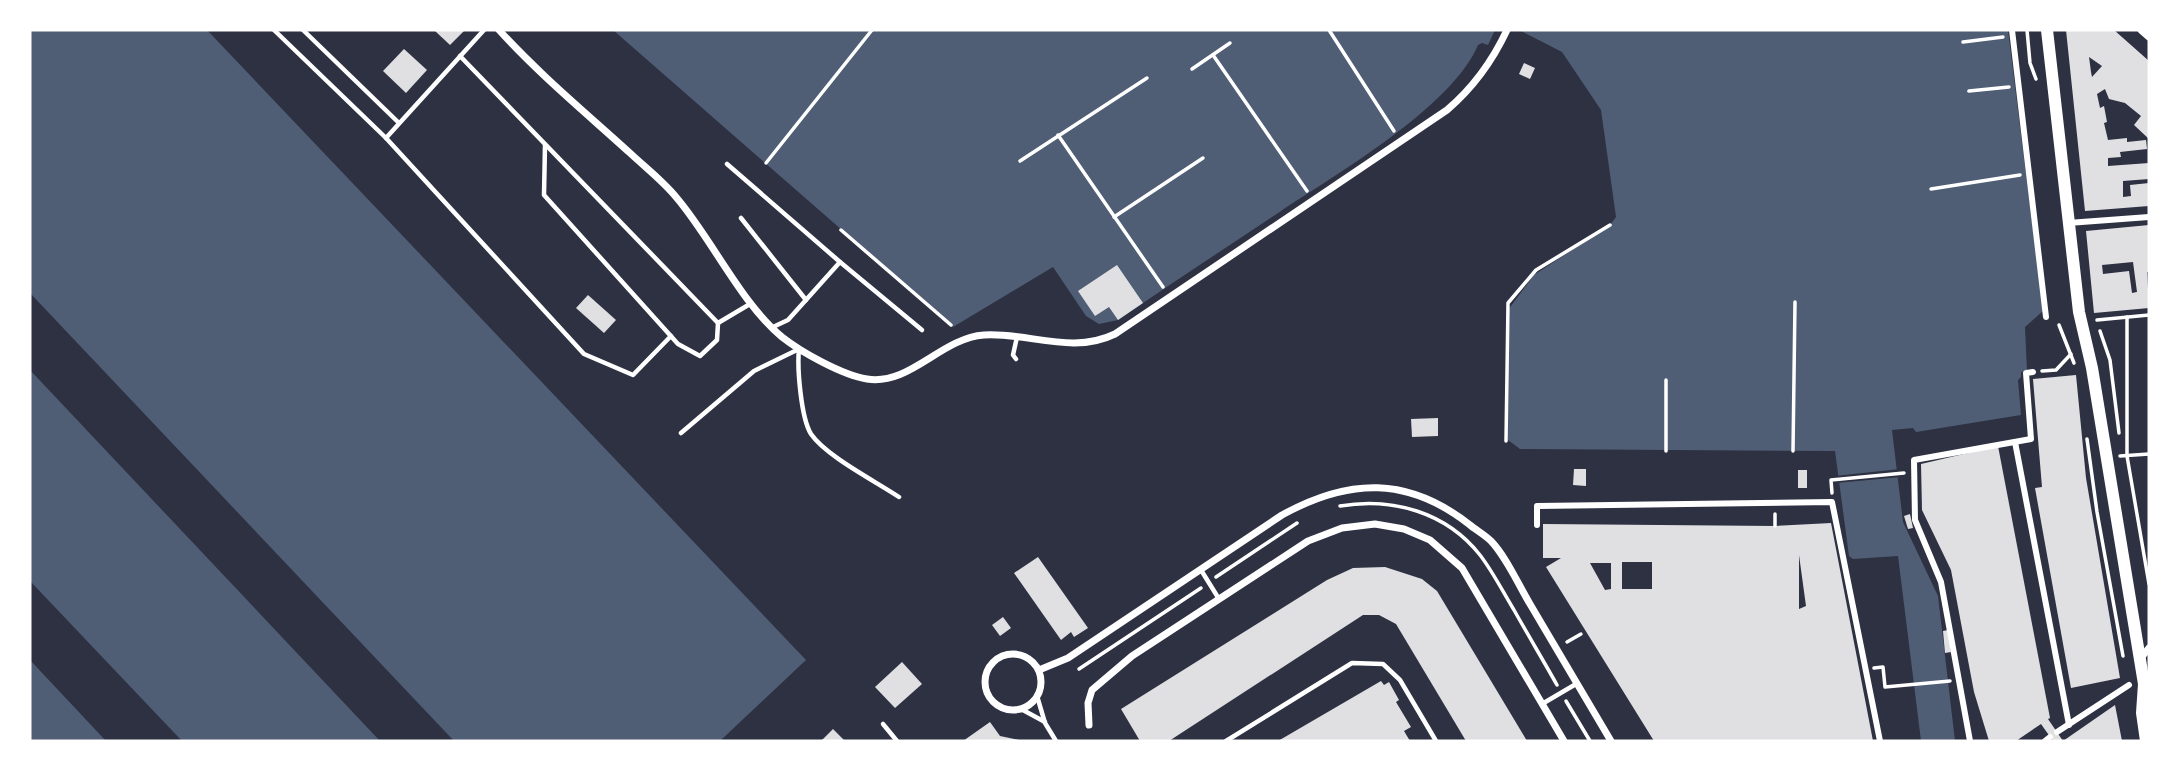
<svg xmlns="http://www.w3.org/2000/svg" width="2179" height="771" viewBox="0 0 2179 771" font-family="'DejaVu Sans',sans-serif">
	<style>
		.water { fill: #4f5d75 }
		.pier { fill: #2d3142 }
		.building { fill: #e0e0e3; fill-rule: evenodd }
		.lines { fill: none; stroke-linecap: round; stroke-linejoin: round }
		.path { stroke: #fff; stroke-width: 3.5 }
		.service { stroke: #fff; stroke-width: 4.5 }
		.pedestrian { stroke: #fff; stroke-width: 6 }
		.minor { stroke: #fff; stroke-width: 7 }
		.secondary { stroke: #fff; stroke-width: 12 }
	</style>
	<rect width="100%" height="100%" fill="#2d3142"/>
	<g class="water">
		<path d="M30,30H207L806,660L720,741H454L30,293Z"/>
		<path d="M613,30H1495L1488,45L1482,43L1478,45C1452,107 1338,173 1281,211C1227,247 1172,283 1118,320L1099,324L1086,316L1053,267L953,327Z"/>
		<path d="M1519,30H2008L2043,311L2025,327L2027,371L2021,372V377L2018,380L2021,415L1916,432L1913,428L1892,430L1903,522L1938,596L1955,741H1921L1898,556L1853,559L1849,556L1835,451L1520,449L1508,440V310L1534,275L1610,225L1616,217L1601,110L1562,52Z"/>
		<path d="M30,370L380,741H182L30,581Z"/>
		<path d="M30,660L106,741H30Z"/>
	</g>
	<path class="pier" d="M1900,469L1901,477L1836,483L1835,476Z"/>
	<g class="building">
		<path d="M434,30H465L450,45Z"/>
		<path d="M2066,30H2114L2149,61V139L2134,125L2141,116L2125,103L2109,99L2105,89L2097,94L2100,108L2104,106L2107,122L2104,123L2108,140L2127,138V142L2146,140L2147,149L2120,152L2121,157L2108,158V166L2149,163V179L2123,181V197L2131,196L2130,185L2149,183V206L2085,211ZM2089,57L2102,66L2092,77L2091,72Z"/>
		<path d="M404,49L427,70L406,93L383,71Z"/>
		<path d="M1524,63L1535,68L1530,79L1519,74Z"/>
		<path d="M2149,225V272H2147L2149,308L2094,313L2086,231ZM2133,262L2137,292L2132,293L2129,271L2103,274L2102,265Z"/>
		<path d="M1117,265L1143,303L1118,320L1109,307L1095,316L1078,291Z"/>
		<path d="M588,295L616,320L604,333L576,308Z"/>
		<path d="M2076,375L2086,478L2120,678L2071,688L2035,488L2042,487L2033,379Z"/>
		<path d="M1438,418V436L1412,437L1411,419Z"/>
		<path d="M1998,446L2050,718L2048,719L2063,741L2115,705L2122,741H2053L2041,724L2016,741H1989L1974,692L1951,570L1922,510L1921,464Z"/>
		<path d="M1574,469H1586V486L1573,485Z"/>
		<rect x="1798" y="470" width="9" height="18"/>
		<path d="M1910,514L1913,528L1908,529L1904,516Z"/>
		<path d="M1831,523L1873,741H1654L1546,567L1561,558H1543V524L1775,526ZM1799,555L1806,606L1799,609ZM1622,562H1652V589H1622ZM1590,563H1611V589L1605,590Z"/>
		<path d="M1038,557L1088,628L1074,637L1071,632L1061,640L1014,573Z"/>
		<path d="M1385,567L1422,579L1437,591L1527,741H1466L1396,624L1379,615H1363L1169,741H1140L1121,709L1327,580L1353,568Z"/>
		<path d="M1003,617L1011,628L1000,636L992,625Z"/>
		<path d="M1948,630L1951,652L1945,653L1943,631Z"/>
		<path d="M902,662L922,684L895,708L875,687Z"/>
		<path d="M1381,681L1384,685L1389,682L1399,700L1396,702L1411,727L1404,731L1410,741H1278Z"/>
		<path d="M990,722L1000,736L1024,741H963Z"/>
		<path d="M833,729L845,741H820L823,739Z"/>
	</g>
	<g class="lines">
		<g class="path">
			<path d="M1329,30L1394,131"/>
			<path d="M2027,30L2030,63L2036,79"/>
			<path d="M1963,42L2003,37"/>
			<path d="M1213,55L1307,191"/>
			<path d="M1192,69L1230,43"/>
			<path d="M1969,91L2009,87"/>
			<path d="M1058,135L1163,287"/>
			<path d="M1020,161L1147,78"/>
			<path d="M766,163L872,30"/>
			<path d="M1931,189L2020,175"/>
			<path d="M1114,217L1203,158"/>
			<path d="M841,230L951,325"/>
			<path d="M2127,317V456L2149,584"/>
			<path d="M2097,320L2149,315"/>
			<path d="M2059,325L2074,363"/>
			<path d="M2100,331L2110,360L2119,433"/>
			<path d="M2042,371L2056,370L2071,354"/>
			<path d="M2087,439L2097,512L2123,656"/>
			<path d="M1506,441L1508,303L1536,270L1610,225"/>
			<path d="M1666,451V380"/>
			<path d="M1793,451L1795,302"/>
			<path d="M2120,456L2149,454"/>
			<path d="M1832,493L1831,480L1904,473"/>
			<path d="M1340,506C1392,497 1446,512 1480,555C1493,572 1503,592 1514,610C1528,635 1543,660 1557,685"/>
			<path d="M1775,526V514"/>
			<path d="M1216,577L1297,523"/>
			<path d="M1567,642L1581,634"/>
			<path d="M1874,668L1883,667L1885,687L1950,681"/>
			<path d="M1079,669L1201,588"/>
			<path d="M1566,701L1590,741"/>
		</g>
		<g class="service">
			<path d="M274,30L386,138L584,354L633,375L671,336"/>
			<path d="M303,30L399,123"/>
			<path d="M460,56L718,323L750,304"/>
			<path d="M386,138L484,30"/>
			<path d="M545,145L544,195L678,344L700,356L717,340L718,323"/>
			<path d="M727,164L840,262"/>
			<path d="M741,218L806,300"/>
			<path d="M773,327L788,320L840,262L922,330"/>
			<path d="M1016,359L1013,355L1017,337"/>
			<path d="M681,433L754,371L799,349C797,368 801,418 811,434C826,456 875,481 899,497"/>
			<path d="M1201,570L1219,599"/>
			<path d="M1037,696L1045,723L1056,741"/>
			<path d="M1542,704L1576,684"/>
			<path d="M1021,709L1045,722"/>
			<path d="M883,724L897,741"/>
			<path d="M1226,741L1352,663L1383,664L1400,680L1436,741"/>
		</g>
		<g class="pedestrian">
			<path d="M2012,30L2046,317"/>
			<path d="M2068,223L2149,217"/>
			<path d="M2015,442L2069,725"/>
			<path d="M1537,525V506L1832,502L1880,741"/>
			<path d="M2057,732L2129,685"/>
			<path d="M1970,741L1941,582L1915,520L1914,460L2031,439L2026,373L2033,372"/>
			<path d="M2045,741L2050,737"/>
		</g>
		<g class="minor">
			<path d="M499,30C539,74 586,113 630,153C646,168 663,181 676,197C712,239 740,302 782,337C801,352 842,375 867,379C910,386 941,338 984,335C1028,332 1072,355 1115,334L1447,110C1474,87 1492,62 1507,30"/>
			<path d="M2141,30L2149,37"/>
			<circle cx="1013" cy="682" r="28"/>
			<path d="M2140,659L2149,648"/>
			<path d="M1039,670L1068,658L1282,515C1349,478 1408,476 1470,525C1476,530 1485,535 1491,541C1507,558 1518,584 1530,604C1557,650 1584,696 1611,741"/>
			<path d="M1089,725L1088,703L1092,690L1132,656L1308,541L1342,528L1375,524L1404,529L1430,540L1462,568L1564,741"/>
		</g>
		<path class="secondary" d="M2047,30L2079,312L2092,368L2144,684L2142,713L2146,741"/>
	</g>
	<rect width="2179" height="771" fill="none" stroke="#ffffff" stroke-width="63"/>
</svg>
